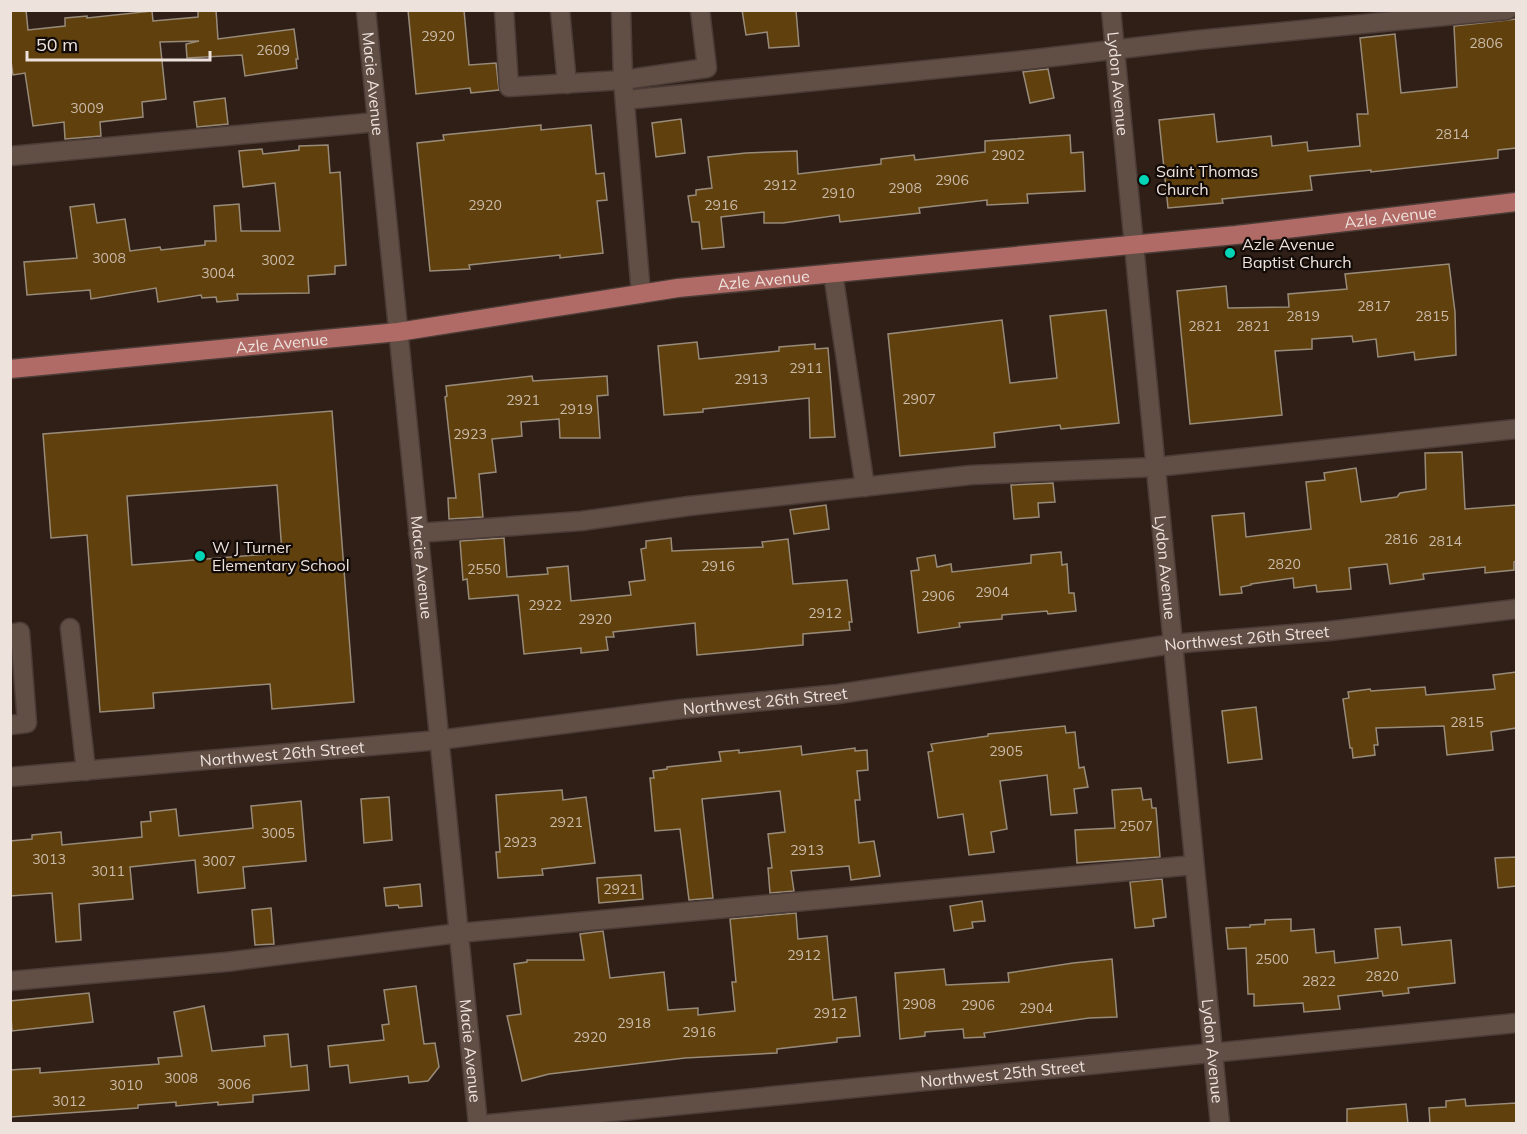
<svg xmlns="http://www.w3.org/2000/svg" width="1527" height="1134" viewBox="0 0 1527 1134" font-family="Mulish,sans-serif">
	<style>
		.building { fill: #60400d; stroke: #988b7a; stroke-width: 1.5; fill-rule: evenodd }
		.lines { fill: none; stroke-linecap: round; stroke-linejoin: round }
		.minor-casing { stroke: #4b3c37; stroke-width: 21 }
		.major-casing { stroke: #4b3c37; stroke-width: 21 }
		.minor { stroke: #614e45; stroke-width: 18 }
		.major { stroke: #b16b66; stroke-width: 18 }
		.poi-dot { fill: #01d5b6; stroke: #120b07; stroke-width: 2 }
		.labels { text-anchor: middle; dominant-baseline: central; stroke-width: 4.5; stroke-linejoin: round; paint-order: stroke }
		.number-label { font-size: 14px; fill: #cabaa9 }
		.street-label { font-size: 16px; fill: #eee2dd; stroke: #120b07 }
		.poi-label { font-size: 16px; fill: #eee2dd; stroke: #120b07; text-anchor: start }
	</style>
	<rect width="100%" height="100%" fill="#2f1f17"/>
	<g class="building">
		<path d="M10,10H26L28,30L65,26V18L87,16V18L152,11L153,21L198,17V10H216L218,39L294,29L298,59H296L297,68L245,76L242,55L187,58L186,44L199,41L160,42L166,99L142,102L143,117L100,122L101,136L65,139L64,122L33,126L25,73L13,75L10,54Z"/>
		<path d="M408,10H464L469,65L496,63L499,90L471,93L470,88L416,94Z"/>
		<path d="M742,10H796L799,46L769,48L767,32L746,35Z"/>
		<path d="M1516,19V148L1498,150V158L1371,172V170L1310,176L1312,190L1222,199L1223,203L1168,208L1159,120L1214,114L1217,142L1271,136L1272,146L1307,142L1308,151L1360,146L1357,114H1368L1360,38L1395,34L1401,93L1457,87L1454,26Z"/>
		<path d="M1048,69L1054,98L1030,103L1023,72Z"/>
		<path d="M225,98L228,124L197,127L194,102Z"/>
		<path d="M681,119L685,153L656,157L652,123Z"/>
		<path d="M541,125V130L591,125L596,174L604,173L607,200L597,201L603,253L560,258V255L469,265L470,269L430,271L417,143L444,140L443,135Z"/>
		<path d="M1070,135L1071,153L1083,152L1085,191L1027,194L1028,203L987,205V200L919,208L920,213L840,222L839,215L783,223H764V212L721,217L724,247L702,249L699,222H692L688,196L696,195V190L712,188L708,157L746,153L797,151L798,174L881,164V159L914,155L915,160L985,152V141Z"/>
		<path d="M328,145L330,173L340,172L346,265L335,266V274L308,276L309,293L237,294L238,300L217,302L216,297L202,298L201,295L158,302L156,288L91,299L90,290L27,295L24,262L77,258L70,207L94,204L97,223L125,219L130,251L160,247L161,250L205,245V241H216L214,206L239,204L241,231H280L275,183L243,187L239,151L262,149L263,154L299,150V146Z"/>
		<path d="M1449,264L1455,312L1456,355L1415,360L1414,352L1378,357L1376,339L1353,342L1352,336L1312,339V349L1275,351L1282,415L1190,424L1177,291L1226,286L1228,308L1289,307L1288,294L1347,289L1345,274Z"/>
		<path d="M1106,310L1119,423L1061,429L1060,425L994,433L995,447L900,456L888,334L1002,320L1010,383L1057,378L1050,316Z"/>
		<path d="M697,342L699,359L779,351V347L815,344V349L828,348L835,437L810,438L809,398L703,409V412L664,415L658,346Z"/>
		<path d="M532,376L533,381L607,376L608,395L597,396L600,438H560L559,419L521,422L522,436L492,439L496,472L479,474L483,517L449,519L448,498H456L445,397L447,396L446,386Z"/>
		<path d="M332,411L354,702L272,709L270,684L153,693L154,708L100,712L87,535L51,538L43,434ZM277,485L282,553L132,565L127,496Z"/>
		<path d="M1462,452L1465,509L1516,505V561L1514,562V570L1485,573V567L1423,574L1424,579L1390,584L1387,564L1349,568L1351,589L1317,592L1316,585L1294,588L1293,578L1251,584V585L1241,587L1242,593L1220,595L1212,516L1244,513L1246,537L1311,529L1306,482L1325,480L1324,473L1356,468L1361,502L1397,497L1400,493L1426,489L1425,453Z"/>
		<path d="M1053,483L1055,502L1038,503L1039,517L1014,519L1011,485Z"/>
		<path d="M826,505L829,529L794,534L790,510Z"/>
		<path d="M504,538L507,577L548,574L547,568L568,566L571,601L631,595L629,582L645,580L641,549L646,548V541L671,538L672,551L763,547L762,542L788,539L793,584L847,580L852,622H849L850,630L803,634V645L697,655L695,623L613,632L614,637H606L608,650L581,653V648L524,654L518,595L469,599L467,579L463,580L460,541Z"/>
		<path d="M1061,552L1062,565L1067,564L1069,593H1074L1076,611L1048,614L1047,611L1002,615V619L959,623L960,627L918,633L911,571L919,570L917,558L935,555L937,567L951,564L952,572L1031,563V555Z"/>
		<path d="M1516,672V728L1491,732L1493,750L1447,755L1444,726L1376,728L1378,745H1374L1375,755L1353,758L1352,748H1350L1343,699L1349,698L1348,692L1370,689L1371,691L1425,687L1426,695L1495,689L1493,675Z"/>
		<path d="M1256,707L1262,759L1228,763L1222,711Z"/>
		<path d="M1065,726L1066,733L1075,732L1079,768L1084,767L1088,787L1074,789L1077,813L1051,815L1047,775L1000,781L1007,829L991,832L994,852L969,855L963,814L938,818L928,752L933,751L931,744L988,736V734Z"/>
		<path d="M801,746L802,755L855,748V751L867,750L868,770L857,771L860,800H855L859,843L874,841L880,876L851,880L849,866L791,871L794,891L770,893L768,868H772L768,834L785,832L780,791L702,799L713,898L689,900L680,829L655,831L650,778H654L653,771L667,769V767L721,761L719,752L739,750V753Z"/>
		<path d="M1141,788L1143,800L1151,799L1152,808H1156L1160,857L1077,863L1075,830L1115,828L1112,790Z"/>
		<path d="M562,790L563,800L586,797L595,863L542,869L543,875L498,878L496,852H500L496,795Z"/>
		<path d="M389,797L392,840L364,843L361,799Z"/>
		<path d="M301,801L306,861L243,867L245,888L198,893L195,860L130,867L133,899L79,904L81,940L56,942L52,893L10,896V841L32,839V835L61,832L62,845L142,837L141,822L151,821L150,812L176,809L179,836L253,828L251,806Z"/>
		<path d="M1516,857V886L1498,888L1495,858Z"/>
		<path d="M641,875L643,899L599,903L597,878Z"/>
		<path d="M1162,879L1166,917L1153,919L1154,926L1135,928L1130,882Z"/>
		<path d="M420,884L422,906L399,908L398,905L386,906L384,888Z"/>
		<path d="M982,901L985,921L972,922L973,928L954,931L950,906Z"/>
		<path d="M271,908L274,944L255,945L252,910Z"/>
		<path d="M796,913L798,939L827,936L833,1000L856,997L860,1036L837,1038V1042L777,1049V1053L685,1058L549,1074L522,1081L507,1016L521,1014L514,964L527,962V960H584L580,934L603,931L610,978L664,972L668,1010L698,1008V1015L735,1011L732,982H736L730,919Z"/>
		<path d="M1291,919V931L1314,929L1316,953L1334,951L1335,963L1378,958L1375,929L1400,927L1402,945L1451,940L1455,983L1408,988L1409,993L1383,996L1382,991L1338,996L1340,1009L1304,1012L1303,1003L1254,1006V994H1248L1246,948L1228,949L1226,928L1250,927V925L1265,924V920Z"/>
		<path d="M1112,959L1117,1017L1089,1018L984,1033L985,1037L964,1038L963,1029L925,1032V1036L900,1039L895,973L944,969L946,985L1009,982L1008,973L1073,963Z"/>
		<path d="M416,986L424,1044L435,1043L439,1067L428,1081L409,1083L408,1076L350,1083L348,1065L330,1067L328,1046L384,1040L382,1025L389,1024L384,990Z"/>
		<path d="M89,993L93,1022L12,1031L10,1001Z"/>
		<path d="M204,1006L212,1051L265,1046L264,1036L288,1034L291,1067L307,1065L309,1090L253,1095V1102L218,1105V1102L176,1106V1102L138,1105V1108L10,1117V1070L40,1068V1073L159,1064L158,1058L182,1056L174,1012Z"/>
		<path d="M1465,1099L1466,1106L1516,1103V1124H1430L1429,1108L1446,1107V1101Z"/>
		<path d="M1406,1104L1408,1124H1347V1109Z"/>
	</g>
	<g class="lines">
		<g class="minor-casing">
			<g id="minor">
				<path id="s1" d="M366,10L478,1124"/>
				<path d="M504,10L509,87L623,80L707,68L700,10"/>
				<path d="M560,10L567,84"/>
				<path d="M621,10L623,80L641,294"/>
				<path id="s2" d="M1111,10L1220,1124"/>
				<path d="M625,100L1017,61L1197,40L1507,10"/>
				<path d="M10,156L377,122"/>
				<path d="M833,273L865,487"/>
				<path d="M418,533L581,521L689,506L971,475L1156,467L1516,429"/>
				<path d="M70,628L86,771"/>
				<path d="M10,634L20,632L27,723L10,725"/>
				<path id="s3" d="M10,777L439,740L681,709L838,694L1172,644L1329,631L1516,609"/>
				<path d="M10,981L226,962L459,933L1194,865"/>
				<path id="s4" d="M489,1124L1516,1023"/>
			</g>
		</g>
		<g class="major-casing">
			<g id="major">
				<path id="s5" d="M10,369L398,332L678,288L1236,235L1516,202"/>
			</g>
		</g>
		<use href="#minor" class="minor"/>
		<use href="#major" class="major"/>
	</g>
	<g class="poi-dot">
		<circle cx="1144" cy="180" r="6"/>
		<circle cx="1230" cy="253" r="6"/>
		<circle cx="200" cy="556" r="6"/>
	</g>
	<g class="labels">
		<g class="number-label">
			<text x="438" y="36">2920</text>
			<text x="1486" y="43">2806</text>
			<text x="273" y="50">2609</text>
			<text x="87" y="108">3009</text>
			<text x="1452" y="134">2814</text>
			<text x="1008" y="155">2902</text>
			<text x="952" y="180">2906</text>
			<text x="780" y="185">2912</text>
			<text x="905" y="188">2908</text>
			<text x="838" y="193">2910</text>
			<text x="485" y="205">2920</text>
			<text x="721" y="205">2916</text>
			<text x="109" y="258">3008</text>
			<text x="278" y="260">3002</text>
			<text x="218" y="273">3004</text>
			<text x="1374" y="306">2817</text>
			<text x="1303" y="316">2819</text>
			<text x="1432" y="316">2815</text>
			<text x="1205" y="326">2821</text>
			<text x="1253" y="326">2821</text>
			<text x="806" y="368">2911</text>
			<text x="751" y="379">2913</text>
			<text x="919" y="399">2907</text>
			<text x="523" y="400">2921</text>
			<text x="576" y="409">2919</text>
			<text x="470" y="434">2923</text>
			<text x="1401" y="539">2816</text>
			<text x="1445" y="541">2814</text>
			<text x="1284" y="564">2820</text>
			<text x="718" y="566">2916</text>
			<text x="484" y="569">2550</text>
			<text x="992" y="592">2904</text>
			<text x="938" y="596">2906</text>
			<text x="545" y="605">2922</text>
			<text x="825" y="613">2912</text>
			<text x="595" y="619">2920</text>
			<text x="1467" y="722">2815</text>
			<text x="1006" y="751">2905</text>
			<text x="566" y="822">2921</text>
			<text x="1136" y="826">2507</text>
			<text x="278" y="833">3005</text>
			<text x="520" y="842">2923</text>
			<text x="807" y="850">2913</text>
			<text x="49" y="859">3013</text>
			<text x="219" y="861">3007</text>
			<text x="108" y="871">3011</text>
			<text x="620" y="889">2921</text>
			<text x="804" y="955">2912</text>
			<text x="1272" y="959">2500</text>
			<text x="1382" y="976">2820</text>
			<text x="1319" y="981">2822</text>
			<text x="919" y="1004">2908</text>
			<text x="978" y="1005">2906</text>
			<text x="1036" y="1008">2904</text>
			<text x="830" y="1013">2912</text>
			<text x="634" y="1023">2918</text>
			<text x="699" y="1032">2916</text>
			<text x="590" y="1037">2920</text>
			<text x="181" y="1078">3008</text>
			<text x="234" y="1084">3006</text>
			<text x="126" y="1085">3010</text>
			<text x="69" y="1101">3012</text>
		</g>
		<g class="street-label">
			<text stroke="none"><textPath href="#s1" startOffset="74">Macie Avenue</textPath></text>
			<text stroke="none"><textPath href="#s2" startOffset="74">Lydon Avenue</textPath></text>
			<text stroke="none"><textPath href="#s5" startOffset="1389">Azle Avenue</textPath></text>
			<text stroke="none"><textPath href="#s5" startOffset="759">Azle Avenue</textPath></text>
			<text stroke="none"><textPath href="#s5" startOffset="273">Azle Avenue</textPath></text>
			<text stroke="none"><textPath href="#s1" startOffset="560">Macie Avenue</textPath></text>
			<text stroke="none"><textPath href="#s2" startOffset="560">Lydon Avenue</textPath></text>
			<text stroke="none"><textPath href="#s3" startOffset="1245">Northwest 26th Street</textPath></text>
			<text stroke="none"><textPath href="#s3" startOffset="759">Northwest 26th Street</textPath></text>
			<text stroke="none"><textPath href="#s3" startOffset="273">Northwest 26th Street</textPath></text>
			<text stroke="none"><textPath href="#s1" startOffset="1046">Macie Avenue</textPath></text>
			<text stroke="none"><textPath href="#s2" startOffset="1046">Lydon Avenue</textPath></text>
			<text stroke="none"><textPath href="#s4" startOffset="516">Northwest 25th Street</textPath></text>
		</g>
		<g class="poi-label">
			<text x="1156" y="171">Saint Thomas<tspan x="1156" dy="18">Church</tspan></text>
			<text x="1242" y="244">Azle Avenue<tspan x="1242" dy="18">Baptist Church</tspan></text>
			<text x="212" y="547">W J Turner<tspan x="212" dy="18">Elementary School</tspan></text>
		</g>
	</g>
	<rect width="1527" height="1134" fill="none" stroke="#eee2dd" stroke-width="24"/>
	<path d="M27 51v9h183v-9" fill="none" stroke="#eee2dd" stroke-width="3"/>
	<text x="36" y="51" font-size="18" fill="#eee2dd" stroke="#120b07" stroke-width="4.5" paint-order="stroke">50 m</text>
</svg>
